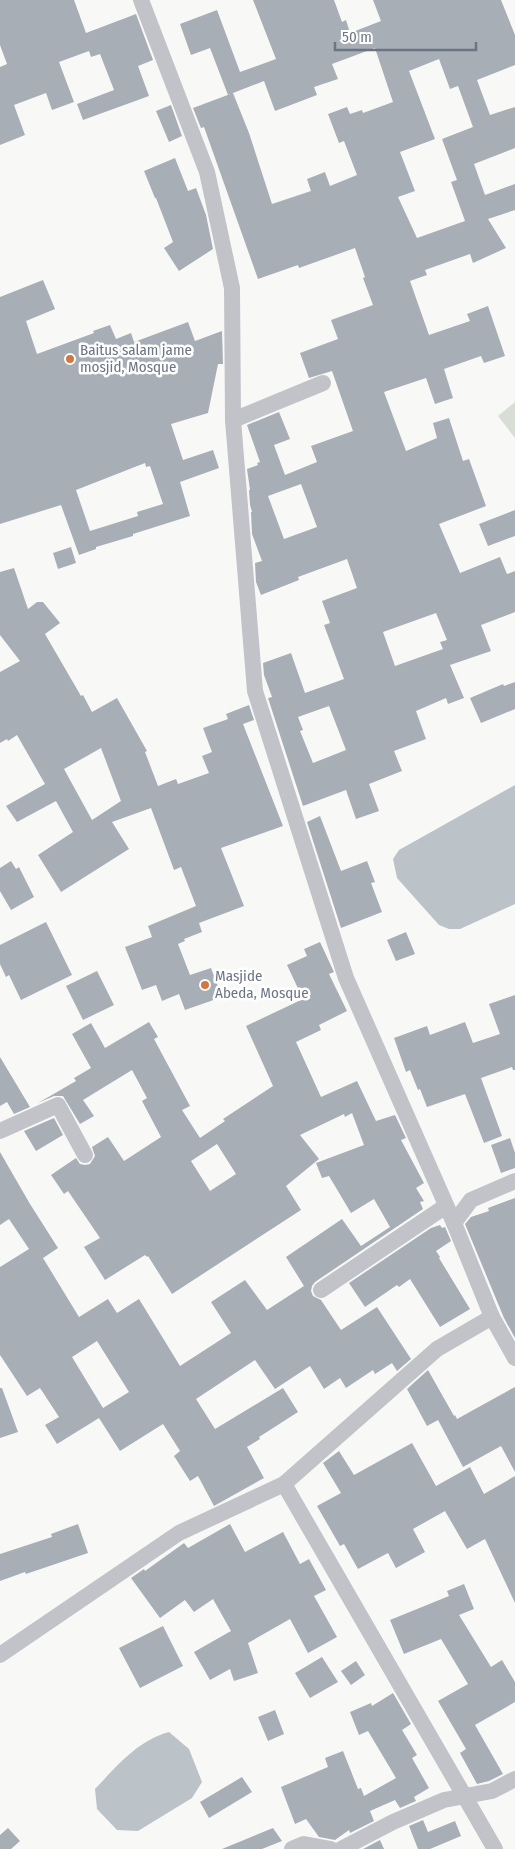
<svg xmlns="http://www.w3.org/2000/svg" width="515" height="1849" viewBox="0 0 515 1849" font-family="'Fira Sans Condensed',sans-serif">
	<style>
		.green { fill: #d8ddd6 }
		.water { fill: #bbc2c8 }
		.building { fill: #a8aeb5; fill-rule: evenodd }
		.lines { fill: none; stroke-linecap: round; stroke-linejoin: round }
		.minor { stroke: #c1c3c8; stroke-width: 16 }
		.poi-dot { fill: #cf7841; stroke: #fff; stroke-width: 2 }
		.labels { text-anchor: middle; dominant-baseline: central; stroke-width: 5; stroke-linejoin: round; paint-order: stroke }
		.poi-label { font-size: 15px; fill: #6c7584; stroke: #fff; text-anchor: start }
	</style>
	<rect width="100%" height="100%" fill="#f8f9f7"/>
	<path class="green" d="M515,402V438L498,416Z"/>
	<g class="water">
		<path d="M515,785V904L460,929H449L439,925L397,878L393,859L399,850Z"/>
		<path d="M169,1732L189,1749L202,1782L192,1798L138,1831L117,1830L97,1809L95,1789C118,1765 137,1741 169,1732Z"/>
	</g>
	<g class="building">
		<path d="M0,0H74L86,33L136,14L153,60L138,66L149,96L83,120L77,104L114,90L100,54L91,57L89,51L59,62L74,102L52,110L46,93L14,105L25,135L0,145V67L7,64L0,45Z"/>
		<path d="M253,0H334L342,22L346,20L350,33L381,21L373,0H501L515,35V65L477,80L490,115L515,107V148L474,164L485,195L515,184V210L488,219L506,248L473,263L470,254L425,270L427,275L410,281L429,335L470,321L467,314L488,306L505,356L484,363L481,356L444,369L453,398L435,404L426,378L384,392L406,451L437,438L433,423L449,418L463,461L469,459L486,506L439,524L460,573L500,557L507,574L515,571V612L481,625L491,651L450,665L464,698L448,704L446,698L416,711L426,739L394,751L402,771L369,784L379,811L356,819L346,790L303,806L268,698L272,697L264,675L263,663L291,653L305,693L344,679L324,625L330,623L322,601L357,588L347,559L298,577L299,580L261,595L256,582L255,563L262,561L252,534L251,512H252L250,505L249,490H250L247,469L258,465L257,463L260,462L247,425L279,412L290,439L274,445L285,475L317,462L311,446L353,431L332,371L309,378L300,353L338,339L331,320L373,305L363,278L365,277L355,248L299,268L298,265L258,279L204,127L201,128L193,108L233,93L249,133L272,204L311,191L307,179L325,172L330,186L357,175L344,141L339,143L328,114L347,107L350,114L362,110L363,113L393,102L375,48L332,64L338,79L314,87L317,95L275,111L264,81L228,95L210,48L191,55L180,24L217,10L240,72L276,59ZM439,59L450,89L458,86L473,127L442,139L457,180L451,182L465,221L417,238L398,197L415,191L400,152L435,139L409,71ZM301,484L317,527L284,539L268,496ZM436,613L447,640L440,642L443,649L395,666L383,632ZM329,706L346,750L313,763L300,731L303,730L298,717Z"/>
		<path d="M171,105L182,136L169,142L156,111Z"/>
		<path d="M175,158L188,191L196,188L206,215L213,249L179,271L164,248L173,242L156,198H155L144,171Z"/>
		<path d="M43,280L55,309L26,321L37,354L94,333L93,331L110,325L116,339L131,333L134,342L188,322L195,341L222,331L223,364H218L208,413L171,424L183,460L213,450L219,468L180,482L190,516L133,534V536L96,547V549L79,555L61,505L0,524V297ZM145,463L146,467L150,466L163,504L137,512L138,516L90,531L76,490Z"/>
		<path d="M515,510V536L488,546L479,524Z"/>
		<path d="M71,547L76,563L58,569L53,553Z"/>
		<path d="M14,568L28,609L37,602H43L60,623L45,634L81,696L83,695L92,712L117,698L147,751L145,752L158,786L176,779L178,784L209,773L202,756L212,752L203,728L228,719L226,714L249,705L254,720L243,724L283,826L221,848L244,906L199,923L202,932L184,939L185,941L178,944L190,975L211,968L222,997L185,1010L179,994L162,1001L156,985L142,990L125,947L152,937L148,926L196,906L181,867L174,870L151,808L112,822L129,849L61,892L38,855L73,832L56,801L17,822L6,806L45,784L17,735L8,741L7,739L0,743V672L20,661L0,635V572ZM101,748L121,801L92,820L64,769Z"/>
		<path d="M515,682V709L481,723L470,698L503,684L504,686Z"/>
		<path d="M320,816L341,871L367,861L375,882L371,883L382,912L341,928L307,822Z"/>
		<path d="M11,861L16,869L19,867L34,897L11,910L0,891V868Z"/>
		<path d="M46,922L72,975L21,1000L9,975L6,977L0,964V945Z"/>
		<path d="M406,932L415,954L396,961L387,940Z"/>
		<path d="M320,942L334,972L329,974L347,1011L319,1025L321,1030L296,1042L321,1097L357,1081L376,1121L395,1115L406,1138L401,1140L424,1183L416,1188L424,1201L420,1202L423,1209L315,1282L312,1286L311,1291L313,1296L321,1300L341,1330L377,1307L411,1359L397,1371L392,1363L375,1374L373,1370L346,1388L340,1378L324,1389L310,1366L275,1389L255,1360L196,1399L215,1429L283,1388L298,1412L259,1437L260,1439L247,1447L264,1478L214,1506L198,1476L190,1481L174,1456L180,1451L163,1424L120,1451L99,1418L57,1444L45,1425L59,1417L40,1388L27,1396L0,1355V1267L29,1249L9,1219L0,1225V1152L30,1204L58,1248L43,1258L79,1317L108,1299L117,1313L139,1299L180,1366L231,1333L211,1302L245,1280L267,1310L304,1286L286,1257L342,1219L361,1246L390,1227L374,1199L351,1213L329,1176L322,1178L316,1163L364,1145L352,1113L345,1117L344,1114L300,1135L319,1159L286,1186L301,1210L172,1294L148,1256L147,1257L145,1255L105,1280L84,1247L100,1238L68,1191L64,1194L51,1175L76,1158L80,1164L85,1165L90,1164L95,1156L92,1147L108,1137L124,1161L161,1137L142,1101L147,1098L132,1070L83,1100L94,1116L80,1124L63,1096H54L38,1103L76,1081L74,1078L91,1068L72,1034L91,1023L105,1048L149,1022L158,1037L154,1039L190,1106L182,1110L200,1138L225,1121L223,1119L273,1086L246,1026L303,999L287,965L307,956L304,949ZM217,1144L236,1174L210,1191L191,1161ZM97,1341L129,1392L103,1408L72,1357Z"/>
		<path d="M97,971L114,1005L83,1020L66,986Z"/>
		<path d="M515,995V1070H513L512,1067L481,1078L502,1136L484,1143L465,1094L427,1107L420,1089L418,1090L410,1070L406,1072L394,1038L427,1026L430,1035L465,1022L473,1043L500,1034L489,1004Z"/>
		<path d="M0,1057L30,1107L14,1114L7,1102L0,1106Z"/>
		<path d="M54,1118L63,1135L36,1151L24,1131Z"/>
		<path d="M510,1138L515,1153V1168L501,1173L491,1145Z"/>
		<path d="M515,1198V1338L504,1318L465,1224L471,1217L489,1211L488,1208Z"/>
		<path d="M440,1225L442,1228L445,1227L451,1241L436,1251L440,1257L439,1258L470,1309L440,1327L410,1279L399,1287L397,1285L365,1307L349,1283L431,1228Z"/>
		<path d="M428,1370L454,1416L455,1415L457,1419L515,1387V1472L501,1446L463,1467L438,1420L427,1426L407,1389Z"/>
		<path d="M0,1388H2L18,1432L0,1438Z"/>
		<path d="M412,1443L436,1486L470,1467L484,1494L515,1476V1603L485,1539L467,1549L445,1511L413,1529L425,1552L396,1568L388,1553L358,1569L344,1544L340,1546L317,1506L341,1493L323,1463L339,1451L354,1475Z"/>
		<path d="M78,1524L88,1553L26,1574L25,1572L0,1581V1554L52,1537L51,1534Z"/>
		<path d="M230,1524L245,1552L283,1532L300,1564L309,1559L326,1590L314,1596L337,1637L308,1653L290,1619L248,1643L258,1673L234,1681L230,1669L210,1680L194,1652L231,1631L213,1599L194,1612L185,1600L160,1618L131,1578L144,1569L145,1571L184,1543L188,1548Z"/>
		<path d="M464,1584L474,1609L459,1615L491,1667L502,1660L515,1682V1702L475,1725L503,1774L489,1781L477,1784L460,1753L466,1749L438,1701L468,1684L441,1639L404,1654L390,1620L449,1596L447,1591Z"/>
		<path d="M163,1626L183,1666L140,1688L119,1648Z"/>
		<path d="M322,1657L338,1682L310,1698L295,1673Z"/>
		<path d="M356,1661L365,1675L351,1685L341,1671Z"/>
		<path d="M393,1693L411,1724L402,1730L417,1755L412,1758L429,1788L414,1797L416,1801L400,1808L395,1800L370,1811L374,1821L350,1833L349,1830L335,1840L319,1837L306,1819L295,1824L281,1787L328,1767L325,1758L343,1751L358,1789L361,1788L364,1796L396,1778L368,1731L359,1735L350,1712L371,1703L372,1706Z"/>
		<path d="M275,1710L284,1734L268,1741L258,1717Z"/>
		<path d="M242,1777L252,1792L209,1818L200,1802Z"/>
		<path d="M423,1820L428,1832L455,1821L461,1836L430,1849H418L409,1826Z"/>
		<path d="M8,1828L20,1841L11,1849H0V1835Z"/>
		<path d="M273,1828L282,1841L262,1849H222Z"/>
		<path d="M380,1840L384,1849H363Z"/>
	</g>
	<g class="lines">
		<g class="minor">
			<path d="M141,0L207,172L232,288L233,420L255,691L346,978L454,1223"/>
			<path d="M233,420L323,383"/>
			<path d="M0,1131L58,1105L85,1155"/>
			<path d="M321,1290L446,1206"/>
			<path d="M492,1317L515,1358"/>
			<path d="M284,1484L495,1849"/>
			<path d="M0,1655L179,1533L284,1484L437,1349L492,1317L454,1223L471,1200L515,1181"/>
			<path d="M292,1849L304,1844L331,1849"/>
			<path d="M341,1849L393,1822L444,1800L492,1791L515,1779"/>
		</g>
	</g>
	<g class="poi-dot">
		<circle cx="70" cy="359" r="5"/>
		<circle cx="205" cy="985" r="5"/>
	</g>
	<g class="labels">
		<g class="poi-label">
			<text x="80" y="350">Baitus salam jame<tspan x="80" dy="17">mosjid, Mosque</tspan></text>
			<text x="215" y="976">Masjide<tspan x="215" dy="17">Abeda, Mosque</tspan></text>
		</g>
	</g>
	<path d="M335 42v8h141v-8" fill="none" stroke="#6c7584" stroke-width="2.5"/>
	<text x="342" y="42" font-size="15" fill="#6c7584" stroke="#ffffff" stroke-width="4" paint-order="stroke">50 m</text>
</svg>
